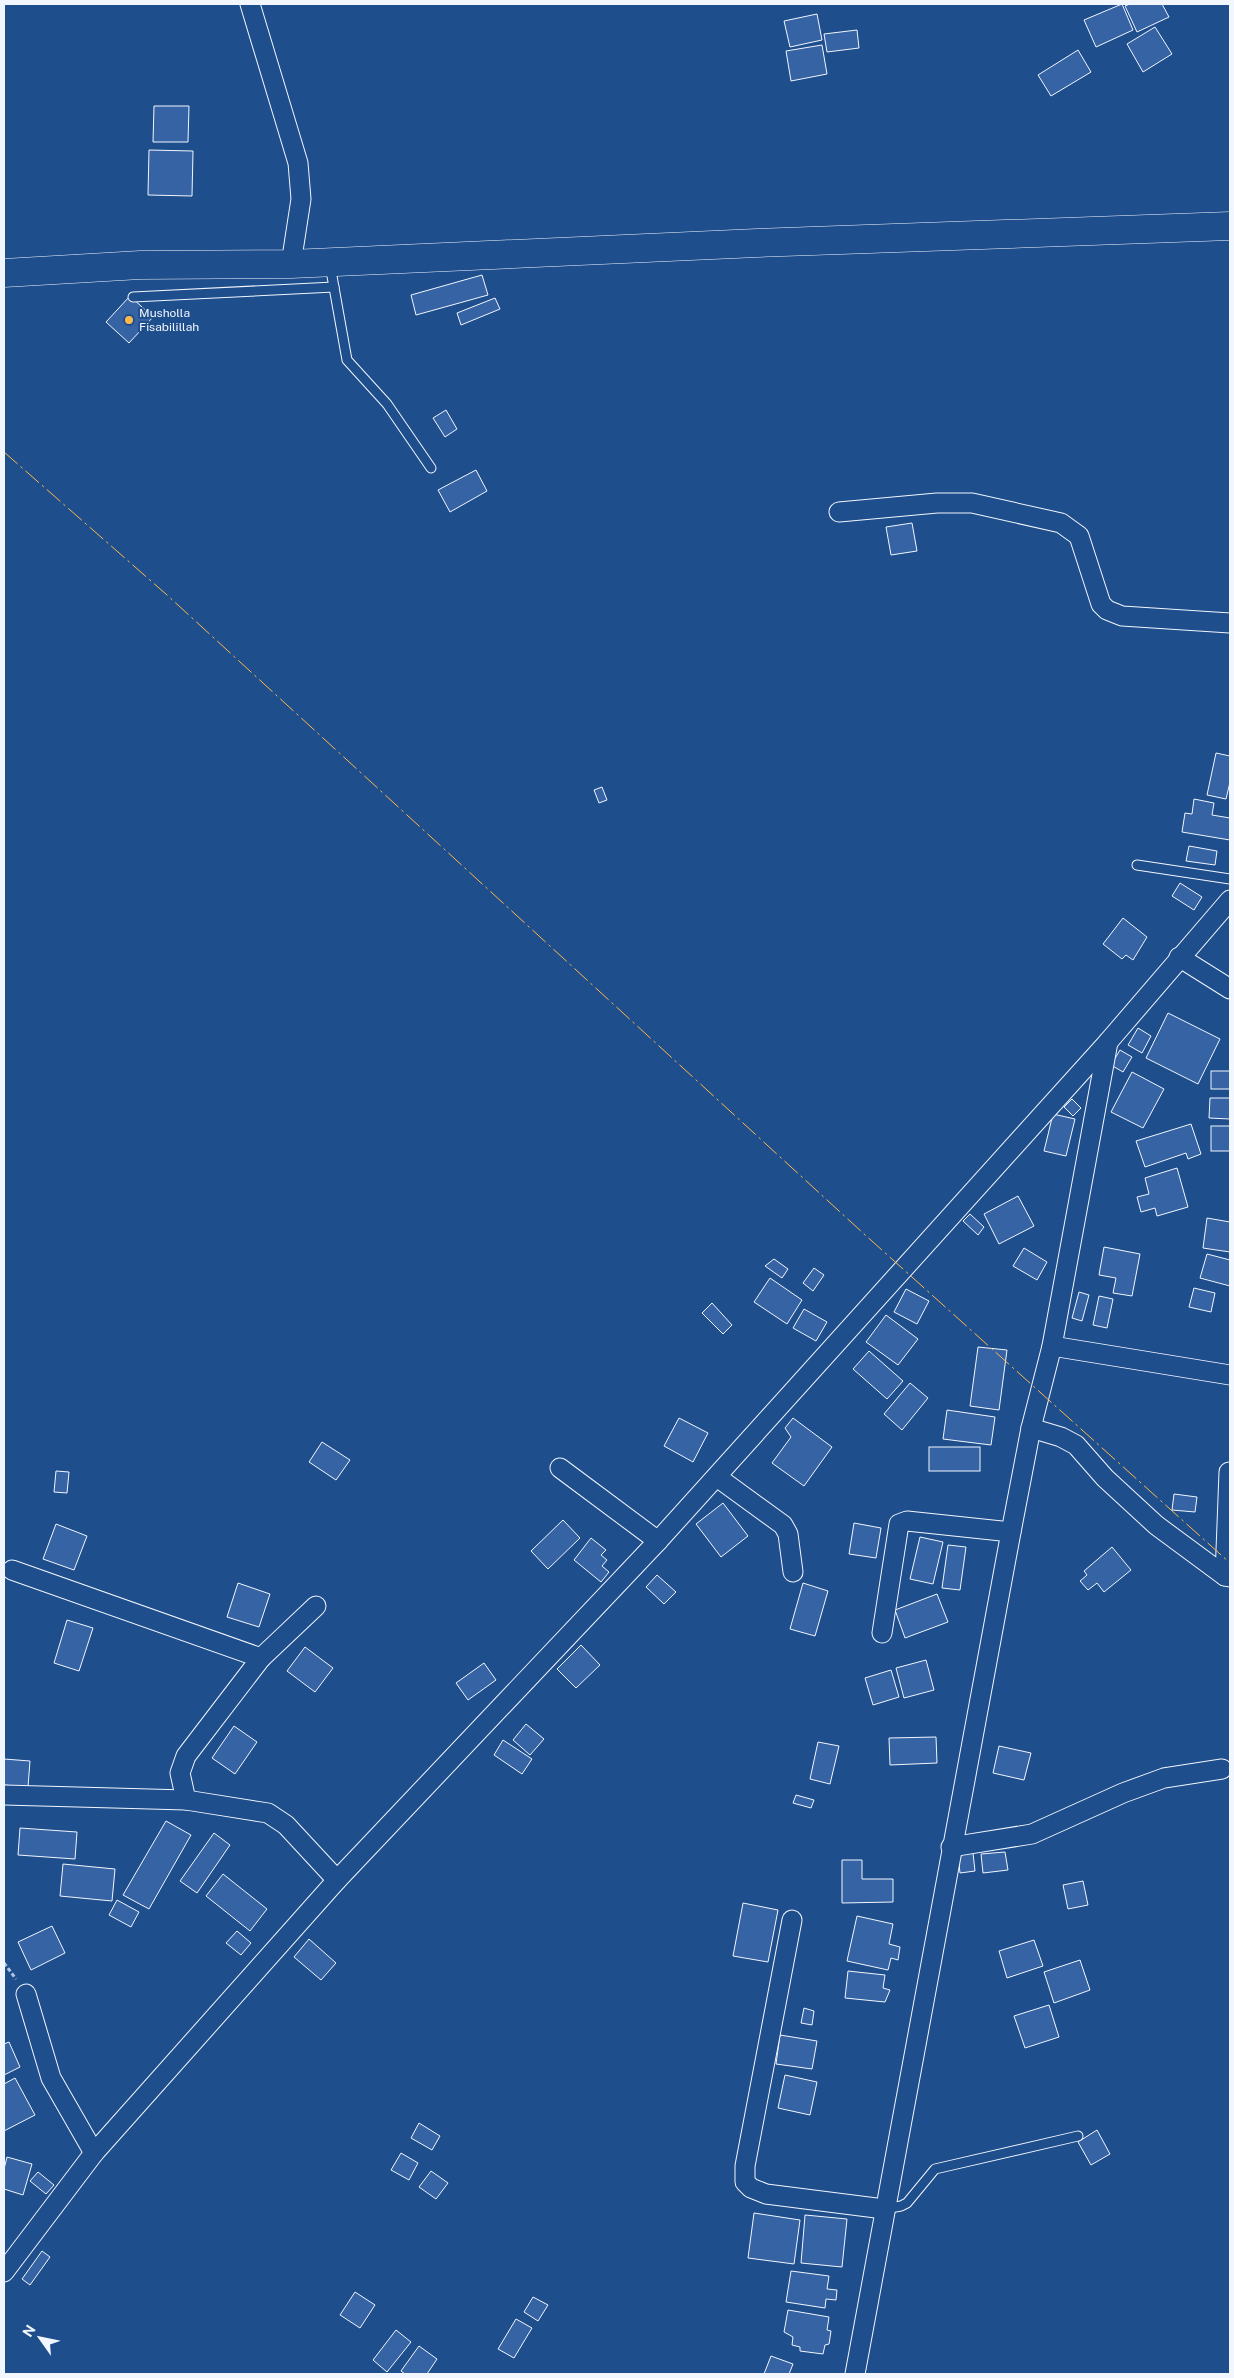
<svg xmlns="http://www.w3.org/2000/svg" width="1234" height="2378" viewBox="0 0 1234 2378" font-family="'Public Sans',sans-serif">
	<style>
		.building { fill: #3563a3; stroke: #f2f6ff }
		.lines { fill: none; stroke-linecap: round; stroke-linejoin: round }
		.lane-casing { stroke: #f2f6ff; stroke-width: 11 }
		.street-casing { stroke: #f2f6ff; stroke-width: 21 }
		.highway-casing { stroke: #f2f6ff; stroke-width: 29 }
		.path { stroke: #b3c4dc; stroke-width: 3; stroke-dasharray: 4 2.5; stroke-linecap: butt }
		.lane { stroke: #1f4e8c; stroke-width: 9 }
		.street { stroke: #1f4e8c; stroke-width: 19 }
		.highway { stroke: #1f4e8c; stroke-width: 28 }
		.power { stroke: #ffb74d; stroke-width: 1; stroke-dasharray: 18 4 2.5 4; stroke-linecap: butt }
		.poi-dot { fill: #ffb74d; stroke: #1f4e8c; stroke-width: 2 }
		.labels { text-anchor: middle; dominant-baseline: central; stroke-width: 4; stroke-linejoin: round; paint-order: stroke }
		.poi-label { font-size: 12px; fill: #f2f6ff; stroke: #1f4e8c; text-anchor: start }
	</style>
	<rect width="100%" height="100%" fill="#1f4e8c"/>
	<g class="building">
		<path d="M1122,4L1133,30L1096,47L1084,20Z"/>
		<path d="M1130,4H1162L1169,17L1137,32L1125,6Z"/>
		<path d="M817,14L822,40L790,47L784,21Z"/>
		<path d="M1155,27L1172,54L1143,72L1127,44Z"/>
		<path d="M857,30L859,48L827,52L824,34Z"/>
		<path d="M822,45L827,74L791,81L786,51Z"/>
		<path d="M1078,50L1091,72L1051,96L1038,75Z"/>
		<path d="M154,106H189L188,142H153Z"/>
		<path d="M149,150L193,151L192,196L148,195Z"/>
		<path d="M482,275L488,295L416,315L411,295Z"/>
		<path d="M130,296L153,317L129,343L106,322Z"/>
		<path d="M495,298L500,309L461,325L457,313Z"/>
		<path d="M446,410L457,429L445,437L433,418Z"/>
		<path d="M476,470L487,491L450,512L438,490Z"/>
		<path d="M912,523L917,551L891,555L886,527Z"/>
		<path d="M1216,753L1230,756V782L1226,799L1207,795Z"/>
		<path d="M602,787L607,800L599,803L594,790Z"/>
		<path d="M1194,799L1214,803L1212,815L1230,818V840L1182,832L1185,813L1192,814Z"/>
		<path d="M1189,846L1217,851L1215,865L1186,861Z"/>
		<path d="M1180,883L1202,897L1194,910L1172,896Z"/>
		<path d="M1123,918L1147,937L1133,960L1126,955L1122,959L1103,944Z"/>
		<path d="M1168,1013L1220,1039L1198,1084L1146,1058Z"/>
		<path d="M1138,1028L1151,1036L1142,1053L1128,1045Z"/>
		<path d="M1120,1050L1132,1057L1123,1072L1111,1065Z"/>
		<rect x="1211" y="1071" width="19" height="18"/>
		<path d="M1132,1072L1164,1089L1143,1128L1111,1112Z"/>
		<path d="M1210,1098H1230V1119L1209,1118Z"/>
		<path d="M1072,1099L1081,1108L1073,1116L1064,1107Z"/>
		<path d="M1053,1114L1075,1119L1066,1156L1044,1151Z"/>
		<path d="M1191,1124L1201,1154L1188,1159L1186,1153L1145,1167L1136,1141Z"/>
		<rect x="1211" y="1126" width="19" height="25"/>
		<path d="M1177,1168L1188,1207L1157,1216L1155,1208L1141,1212L1137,1197L1149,1194L1145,1178Z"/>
		<path d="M1018,1196L1034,1226L999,1244L984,1214Z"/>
		<path d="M970,1214L984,1227L978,1235L963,1221Z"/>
		<path d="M1207,1218L1230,1222V1252L1203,1248Z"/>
		<path d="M1104,1247L1140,1254L1132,1296L1113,1293L1116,1278L1099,1275Z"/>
		<path d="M1024,1248L1047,1262L1037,1280L1013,1266Z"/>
		<path d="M1207,1254L1230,1260V1286L1200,1278Z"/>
		<path d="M774,1259L788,1269L782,1278L765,1266Z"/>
		<path d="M814,1268L824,1275L813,1291L803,1283Z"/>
		<path d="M770,1278L802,1300L787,1324L754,1302Z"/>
		<path d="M1194,1288L1215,1293L1211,1312L1189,1307Z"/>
		<path d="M906,1289L929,1301L917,1324L894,1312Z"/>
		<path d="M1079,1292L1089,1295L1082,1321L1072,1318Z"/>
		<path d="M1099,1296L1113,1299L1107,1328L1093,1325Z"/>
		<path d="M712,1303L732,1325L723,1334L702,1313Z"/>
		<path d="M804,1309L827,1322L816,1341L793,1328Z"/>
		<path d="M886,1315L918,1339L898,1365L866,1342Z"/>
		<path d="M978,1347L1007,1350L999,1410L970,1406Z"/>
		<path d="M869,1351L903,1381L887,1399L853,1369Z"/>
		<path d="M910,1383L928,1398L902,1430L884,1414Z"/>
		<path d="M947,1410L995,1417L991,1445L943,1439Z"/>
		<path d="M679,1418L708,1433L693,1462L664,1446Z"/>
		<path d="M793,1418L832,1447L804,1486L772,1463L791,1437L785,1428Z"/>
		<path d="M322,1442L350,1460L336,1480L309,1462Z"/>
		<rect x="929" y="1447" width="51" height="24"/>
		<path d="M56,1471L69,1472L67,1493L54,1492Z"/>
		<path d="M1174,1494L1197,1497L1195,1512L1172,1510Z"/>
		<path d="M723,1503L748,1536L721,1557L696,1524Z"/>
		<path d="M563,1520L580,1538L548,1569L531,1551Z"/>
		<path d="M854,1523L881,1528L876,1558L849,1554Z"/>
		<path d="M56,1524L87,1536L74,1570L43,1559Z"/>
		<path d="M920,1537L943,1542L933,1584L910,1579Z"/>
		<path d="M591,1538L606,1550L601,1555L607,1560L602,1566L609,1572L601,1582L574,1560Z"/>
		<path d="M948,1545L966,1547L960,1590L942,1588Z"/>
		<path d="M1112,1547L1131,1570L1104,1592L1097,1583L1088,1590L1080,1581L1087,1575L1084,1571Z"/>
		<path d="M657,1575L676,1592L664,1604L646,1587Z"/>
		<path d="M238,1583L270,1594L259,1627L227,1617Z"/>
		<path d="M803,1583L828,1591L815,1636L790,1629Z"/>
		<path d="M937,1594L948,1622L905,1638L895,1610Z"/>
		<path d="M67,1620L93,1628L79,1671L54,1663Z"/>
		<path d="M581,1645L600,1665L576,1688L557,1669Z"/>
		<path d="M305,1647L333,1668L315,1692L287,1671Z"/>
		<path d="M926,1660L934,1690L904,1698L896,1668Z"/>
		<path d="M484,1663L496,1680L468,1700L456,1683Z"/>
		<path d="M891,1670L899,1697L873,1705L865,1678Z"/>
		<path d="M526,1724L544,1739L530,1755L513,1740Z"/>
		<path d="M234,1726L257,1742L235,1774L212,1758Z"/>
		<path d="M936,1737L937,1763L890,1765L889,1738Z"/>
		<path d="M503,1740L532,1759L522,1774L494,1755Z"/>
		<path d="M818,1742L839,1746L830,1784L810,1779Z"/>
		<path d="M999,1746L1031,1753L1024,1780L993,1773Z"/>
		<path d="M4,1759L30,1761L28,1787L4,1785Z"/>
		<path d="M796,1795L814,1800L811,1808L793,1803Z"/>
		<path d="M166,1821L191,1835L149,1909L123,1895Z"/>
		<path d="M20,1828L77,1832L75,1859L18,1855Z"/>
		<path d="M214,1833L230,1845L197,1893L180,1881Z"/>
		<path d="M1005,1852L1008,1870L983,1873L981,1854Z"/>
		<path d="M973,1853L975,1871L960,1873L958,1855Z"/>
		<path d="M842,1860H862V1879H893V1902L842,1903Z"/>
		<path d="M63,1864L115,1869L112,1901L60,1896Z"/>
		<path d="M223,1874L267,1909L250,1931L206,1896Z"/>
		<path d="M1083,1881L1088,1905L1068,1909L1063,1885Z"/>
		<path d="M117,1900L139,1912L131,1927L109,1915Z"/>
		<path d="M743,1903L778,1910L768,1962L733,1956Z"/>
		<path d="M857,1916L893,1924L889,1944L900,1947L898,1960L891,1958L888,1970L847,1961Z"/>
		<path d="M52,1926L65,1953L31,1970L18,1942Z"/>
		<path d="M237,1931L251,1943L241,1955L226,1943Z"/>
		<path d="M309,1939L336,1963L321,1980L294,1957Z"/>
		<path d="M1034,1940L1043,1966L1007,1978L999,1951Z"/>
		<path d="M1080,1960L1090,1990L1054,2003L1044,1972Z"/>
		<path d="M848,1971L885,1975L883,1988L890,1990L885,2002L845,1998Z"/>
		<path d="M1049,2005L1059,2037L1025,2048L1014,2016Z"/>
		<path d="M804,2008L814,2011L812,2025L801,2023Z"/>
		<path d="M780,2035L817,2041L812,2069L776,2064Z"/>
		<path d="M9,2042L20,2067L4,2075V2044Z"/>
		<path d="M785,2075L817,2082L810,2115L778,2108Z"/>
		<path d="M15,2078L35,2115L4,2131V2084Z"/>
		<path d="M419,2123L440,2136L432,2150L411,2138Z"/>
		<path d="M1097,2130L1110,2154L1091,2165L1078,2142Z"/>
		<path d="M401,2153L418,2163L409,2180L391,2170Z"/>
		<path d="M7,2157L32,2164L23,2195L4,2189V2169Z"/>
		<path d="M431,2171L448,2183L436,2199L419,2187Z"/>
		<path d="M38,2172L54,2185L46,2194L30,2181Z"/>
		<path d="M754,2213L800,2220L794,2264L748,2258Z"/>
		<path d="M805,2215L847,2219L842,2267L801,2263Z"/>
		<path d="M42,2251L50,2257L30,2285L22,2279Z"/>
		<path d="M791,2271L829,2276L827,2289L837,2290L836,2300L826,2299L825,2308L786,2302Z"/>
		<path d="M355,2292L375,2305L360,2328L340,2315Z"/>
		<path d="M533,2297L548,2305L538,2321L524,2312Z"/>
		<path d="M788,2310L829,2317L827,2330L831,2331L829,2344L825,2345L823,2354L800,2351V2347L792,2345L793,2337L784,2332Z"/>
		<path d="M516,2319L532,2328L514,2358L498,2349Z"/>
		<path d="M396,2330L411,2342L387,2372L373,2360Z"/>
		<path d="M419,2346L437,2359L427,2374H405L401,2371Z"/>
		<path d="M771,2356L793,2364L789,2374H764Z"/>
	</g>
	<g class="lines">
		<g class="lane-casing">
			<g id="lane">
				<path d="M330,265L347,360L387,404L431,468"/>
				<path d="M133,297L334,287"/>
				<path d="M1137,865L1230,879"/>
				<path d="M884,2209L901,2206L907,2203L935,2169L1078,2136"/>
			</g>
		</g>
		<g class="street-casing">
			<g id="street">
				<path d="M250,4L298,163L301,199L291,264"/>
				<path d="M839,512L937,503H972L1061,523L1079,536L1101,604L1107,610L1122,616L1230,623"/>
				<path d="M1179,957L1230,989"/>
				<path d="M1052,1346L1230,1375"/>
				<path d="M1031,1428L1061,1437L1076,1445L1105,1478L1156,1525L1225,1576L1230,1577"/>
				<path d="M560,1468L658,1541"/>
				<path d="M717,1477L783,1525L788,1534L793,1572"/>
				<path d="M12,1570L261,1658L186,1756L180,1773L186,1800"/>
				<path d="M1225,1576L1229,1472"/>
				<path d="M882,1633L899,1524L907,1521L1011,1532"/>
				<path d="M261,1658L316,1606"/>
				<path d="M4,1795L186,1800L268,1813L286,1825L337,1880"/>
				<path d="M951,1847L1032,1834L1123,1793L1164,1778L1222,1769"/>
				<path d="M792,1920L745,2166V2182L751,2188L766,2194L884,2209"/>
				<path d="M26,1994L51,2078L94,2153"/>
				<path d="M4,2272L94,2153L337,1880L658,1541L1108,1042L1230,900"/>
				<path d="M855,2374L1011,1532L1031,1428L1052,1346L1108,1042"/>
			</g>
		</g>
		<g class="highway-casing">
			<path id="highway" d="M4,273L140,265L291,264L757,243L1230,226"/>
		</g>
		<path class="path" d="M4,1963L16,1979"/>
		<use href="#lane" class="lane"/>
		<use href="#street" class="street"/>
		<use href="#highway" class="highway"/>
		<path class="power" d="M4,452L167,595L863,1233L1230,1563"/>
	</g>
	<circle class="poi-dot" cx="129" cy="320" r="5"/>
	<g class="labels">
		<g class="poi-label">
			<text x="139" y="313">Musholla<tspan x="139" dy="14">Fisabilillah</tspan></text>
		</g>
	</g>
	<rect width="1234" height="2378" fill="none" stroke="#f2f6ff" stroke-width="10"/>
	<g transform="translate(40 2338) rotate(303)" stroke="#1f4e8c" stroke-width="4" paint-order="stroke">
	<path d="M0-4L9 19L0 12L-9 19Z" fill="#f2f6ff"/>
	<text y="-8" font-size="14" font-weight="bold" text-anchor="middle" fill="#f2f6ff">N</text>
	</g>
</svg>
